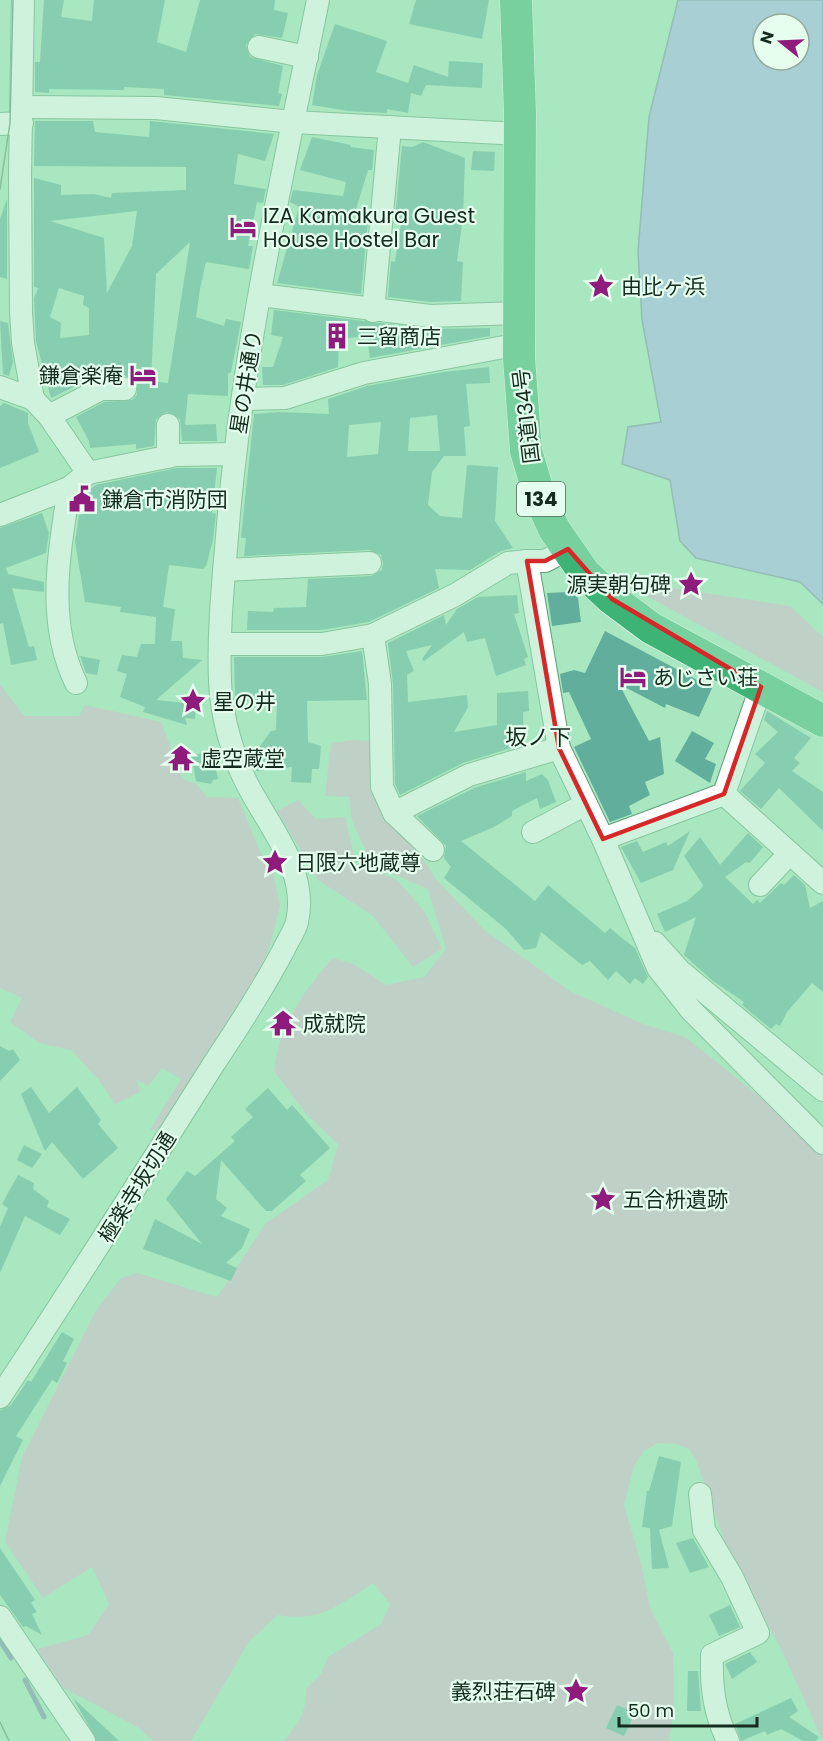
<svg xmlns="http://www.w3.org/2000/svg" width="823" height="1741" viewBox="0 0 823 1741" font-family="Poppins,'Noto Sans JP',sans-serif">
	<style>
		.green { fill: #dcb6d1 }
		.water { fill: #a8b2ec; stroke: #7b8aae; stroke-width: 1.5; fill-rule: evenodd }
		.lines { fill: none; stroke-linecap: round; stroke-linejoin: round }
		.stream { stroke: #7b8aae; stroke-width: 5 }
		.building { fill: #60ae9b; fill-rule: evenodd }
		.minor-casing { stroke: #609d78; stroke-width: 24 }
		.highway-casing { stroke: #fff; stroke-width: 33 }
		.minor { stroke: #fff; stroke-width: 22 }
		.highway { stroke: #3db475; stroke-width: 32 }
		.tram { stroke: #608c70; stroke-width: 1.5 }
		.marked { fill: none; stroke: #d62828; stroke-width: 4.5; stroke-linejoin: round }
		.labels { text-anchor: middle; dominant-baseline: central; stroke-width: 4.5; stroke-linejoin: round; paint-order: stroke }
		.shield { fill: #e5feed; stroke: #526b5b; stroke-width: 1.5 }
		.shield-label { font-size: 20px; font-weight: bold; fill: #132c1d }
		.poi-label { font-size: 21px; fill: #132c1d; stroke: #e5feed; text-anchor: start }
		.street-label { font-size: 21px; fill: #132c1d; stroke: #e5feed }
		.neighbourhood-label { font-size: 22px; fill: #132c1d; stroke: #e5feed }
	</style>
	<rect width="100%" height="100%" fill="#a8e7bf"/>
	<g class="green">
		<path d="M615,579L790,606L823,637V692Z"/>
		<path d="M0,684L24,716H79L85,705L161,722L183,779L196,784L207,797L238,798L259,849L274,876L280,906L271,942L250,996L168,1116L159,1128L149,1131L181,1079L162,1068L148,1086L137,1080L140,1092L115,1104L98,1079L71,1050L39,1043L10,1022L22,998L0,988Z"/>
		<path d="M353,740L377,741L407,835L436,879L484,930L570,991L643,1024L685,1037L769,1104L823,1154V1741L780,1647L727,1548L696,1460L690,1450L677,1444L658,1443L644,1451L634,1466L624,1505L641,1563L650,1608L673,1653L674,1711L669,1741H284C298,1724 307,1712 306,1689L321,1674L328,1657L381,1624L390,1604L373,1583C339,1605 320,1623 278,1615L250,1640L191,1741H153L139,1728L62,1687L37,1649L88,1635L109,1604L92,1567L43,1598L5,1542L22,1457L96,1310L121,1278L137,1273L217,1297L266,1223L328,1180L338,1144L306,1114L274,1071C279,1026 303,991 333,958L353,964L386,985L424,977L446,949L428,889L372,865L351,818L350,797L325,796L331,743Z"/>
		<path d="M298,800L316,819L345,817L356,864L397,880L424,911L442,949L413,967L373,916L318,880L277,811Z"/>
	</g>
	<path class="water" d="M678,0H823V604L800,582L696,558L680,541L670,480L622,464L628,427L661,422L642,320L638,251L649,117ZM763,24H799V60H763Z"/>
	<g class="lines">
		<g class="stream">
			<path d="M0,1641L11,1658"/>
			<path d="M25,1680L44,1717"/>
		</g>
	</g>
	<g class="building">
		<path d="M44,0H64L61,17L92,21L94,0H165L157,42L186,52L200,0H275L274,10L288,13L282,38L255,34L246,45L250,57L283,66L278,93L282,94L279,106L164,95V89L124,87V90L49,89V93L35,92V62H40Z"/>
		<path d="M416,0H489L482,39L409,24Z"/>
		<path d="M335,24L387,41L376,72L408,83L414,65L448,77L449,61L483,63L482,88L426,85L421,96L411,93L408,113L387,109V113L348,111L312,105L317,75Z"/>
		<path d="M35,121H93L95,132L149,137L150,121L274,134L265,161L238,154L234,184L266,189L263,203L257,202L248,246H253L249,269L206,262L200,289L196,317L224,326L226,319L241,322L231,372L228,374V396L188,394L185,425L216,424L217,441H182L180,419L167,412L156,419L154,446L136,449V444L90,448L89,441L76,417L104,402L132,400L137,395V383L126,376L95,377L51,398L36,341L34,298L38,288L34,287V178L61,185V195L94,194L111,198L112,193L186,190V167L34,166ZM137,211L132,246L107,293L104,238L50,221ZM190,242L168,383L151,381L156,274ZM59,288L84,296L83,305L89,308V335L60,338L61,323L50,317Z"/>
		<path d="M312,137L351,145L350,147L374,150L372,170H368L353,219L368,221L361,294L277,283L299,207L290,202L293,190L343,196L346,182L300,170Z"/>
		<path d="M423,142L465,158L463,217L457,261L463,262L461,301L431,302L388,297L391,261L395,262L402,217L395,219L402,146L412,147Z"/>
		<path d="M473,151L495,152L494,171L471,170Z"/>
		<path d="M7,199V279L0,277V219Z"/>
		<path d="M274,310L429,329L490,328V336L370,358L367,336L339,339L338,367L283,385H263L262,367H273L283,337L271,335Z"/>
		<path d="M0,321L8,323L13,362L9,376L3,374Z"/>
		<path d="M489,367L490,383L466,384L470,426L464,427L466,456H444L432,472L428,505L440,516L462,518L467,465L498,467L495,521L513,548L501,551L470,570L435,569L439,588L369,622L321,630H247L248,611L273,612L274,608L306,607L308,579L371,576L382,570L383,563L381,555L369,550L244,556L246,538H241L254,414L280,412L329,414L328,399L367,386L444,372ZM437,415L440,451H408L410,418ZM381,422L378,454L347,457L349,425Z"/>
		<path d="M4,403L28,413V423L39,452L0,468V406Z"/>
		<path d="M177,468H217L212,513L216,514L213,540L206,566L203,569L169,565L163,607L175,609L171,641H182L183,658L202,660L156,700L196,704L195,719L185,718L187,725L143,712L145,707L120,697L127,674L117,671L122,655L137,657L141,644H155L156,617L120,612L121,607L85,602L75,542L79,515L83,514L80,507L84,493L96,485Z"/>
		<path d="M42,513L49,533L46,553L6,568L8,574L44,582V592L12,588L29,647L34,646L37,660L11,665L3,623L0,624V528Z"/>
		<path d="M569,592L578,598L581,622L552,626L547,593Z"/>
		<path d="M517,595L519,613L514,614L528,657L524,659L526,665L496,676L485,638L467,642L464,632L424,661L422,659L432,645L406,651L414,671L407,675L408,702L467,695L468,707L454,732L497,725V693L528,691L529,711L523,712L524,744L463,763L400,795L395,784L393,684L388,643L444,615L446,625L457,609L478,597Z"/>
		<path d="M605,631L712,688L699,717L666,704L665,708L619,684L649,741L660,737L664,774L645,782L650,795L629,806L632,814L610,822L574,747L591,739L569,692L563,693L560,674L574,670L585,673Z"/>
		<path d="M362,651L367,700L307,701L308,742L321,746L319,769H312L311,783L291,782L292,767L256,771L253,756L271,731L276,730L277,703L235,700L234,657H322Z"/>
		<path d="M80,656L100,660L97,675L86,673Z"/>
		<path d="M767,711L811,738L794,758L800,763L792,771L823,792V831L779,788L761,809L740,791L765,763L755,754L778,732L764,720Z"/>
		<path d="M692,731L714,743L705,759L716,764L710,783L675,761Z"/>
		<path d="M205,753L206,756L213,757L218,779L213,780L211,784L196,781L191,755Z"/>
		<path d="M526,772V781L542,774L548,780L556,802L540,809L537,798L512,811V816L494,827L461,841L535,901L548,885L605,933L610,928L622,938L635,948L648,977L643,984L635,978L630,984L616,971L608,980L590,961L582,965L541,932L536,948L524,950L506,929L444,878L451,867L444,858L446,846L417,816L474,788Z"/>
		<path d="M690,831L673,870L641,883L621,847L637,841L643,852L666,842L668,846Z"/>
		<path d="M748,833L763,847L750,863L746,862L725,877L753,904L757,900L760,903L781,883L784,885L794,875L805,885L810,908L823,901V992L812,983L787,1012L780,1026L776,1024L771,1029L742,1005L744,1002L713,981L684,955L696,917L665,932L657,914L687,901L702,888L703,885L684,856L700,837L720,865Z"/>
		<path d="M0,1046L9,1051L13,1049L20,1060L0,1081Z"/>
		<path d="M31,1087L49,1113L77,1087L101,1120L98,1124L118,1148L83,1179L52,1142L45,1151L21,1094Z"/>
		<path d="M268,1088L287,1110L292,1105L330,1148L300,1175L306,1181L272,1211H266L221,1160L216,1199L227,1208L221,1216L250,1229L242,1248L226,1263L237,1268L231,1281L143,1249L155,1219L202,1244L166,1199L187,1171L195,1176L235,1141L231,1137L253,1117L245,1109Z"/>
		<path d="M24,1145L42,1154L32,1168L17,1160Z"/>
		<path d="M18,1175L34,1183L33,1189L49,1201L47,1207L70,1219L60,1235L25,1216L0,1273V1227L8,1208L2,1204Z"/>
		<path d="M62,1332L74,1339L63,1361L67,1363L57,1383L52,1380L16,1436L23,1440L0,1486V1410L11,1405L28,1380L31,1382Z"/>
		<path d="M659,1456L681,1462L672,1526L659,1530L669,1568L652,1569L650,1528L642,1527L647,1491H649Z"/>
		<path d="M693,1538L709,1567L690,1573L676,1543Z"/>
		<path d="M0,1548L35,1600L31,1603L37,1612L32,1614L42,1635L26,1626L23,1627L0,1595Z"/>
		<path d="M730,1605L740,1627L719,1636L709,1615Z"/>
		<path d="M750,1652L757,1662L732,1679L725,1664Z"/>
		<path d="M688,1671H698L701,1711H687Z"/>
		<path d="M73,1698L119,1741H97Z"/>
		<path d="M791,1698L798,1711L789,1717L819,1737L816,1741H803L781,1729L767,1735L765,1731L741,1741L735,1724Z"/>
		<path d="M617,1705L635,1713L624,1736L606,1728Z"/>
	</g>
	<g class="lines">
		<g class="minor-casing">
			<g id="minor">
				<path d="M23,0L20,175L21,312L23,343L33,399"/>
				<path d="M259,47L307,57"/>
				<path d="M22,107L156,108L293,122L520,134"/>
				<path d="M0,124L22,123"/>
				<path d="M260,295L430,316L520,313"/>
				<path d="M373,311L390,127"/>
				<path d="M0,387L33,399L49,416L88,473"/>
				<path d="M243,399L285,398L364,373L520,344"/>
				<path d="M49,416L101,389H125"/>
				<path d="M168,425V457"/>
				<path d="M69,488C59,554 46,621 76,683"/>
				<path d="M0,515L69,488L88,473L176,455L235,454"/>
				<path d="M568,549L545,561H527L559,748L603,839L658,968L691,1010L823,1143"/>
				<path d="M224,570L370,563"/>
				<path d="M373,635L380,684L382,787L394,813L433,850"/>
				<path d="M220,644H322L373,635L455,595L508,563L527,561"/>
				<path d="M724,794L823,883"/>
				<path d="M724,794L761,687"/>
				<path d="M394,813L469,775L559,748"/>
				<path d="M533,832L586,804"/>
				<path d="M603,839L724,794"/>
				<path d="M760,885L790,853"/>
				<path d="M655,943L680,971L823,1090"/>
				<path d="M0,1397C73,1287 143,1176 213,1065C238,1027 263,989 284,949C288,940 295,931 297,922C310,865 260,818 240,769C229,741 221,711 220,681C218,633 223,585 227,537C241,356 282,178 318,0"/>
				<path d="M700,1494L704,1530L732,1577L758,1633L712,1655C711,1687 714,1712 728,1741"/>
				<path d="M0,1617L84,1741"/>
			</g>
		</g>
		<g class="highway-casing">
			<path id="highway" d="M516,0L520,113L519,358L526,451L540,498L554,529L585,574L612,599L651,628L823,721"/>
		</g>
		<use href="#minor" class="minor"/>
		<use href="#highway" class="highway"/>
		<g class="tram">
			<path d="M0,189L10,123L13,0"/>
			<path d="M0,1722L9,1741"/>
		</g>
	</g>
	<path d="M0 0H823V1741H0ZM568,549L612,599L761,687L724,794L603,839L559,748L527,561H545Z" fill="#a8e7bf" fill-opacity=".55" fill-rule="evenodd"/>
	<path class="marked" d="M568,549L612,599L761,687L724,794L603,839L559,748L527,561H545Z"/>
	<defs>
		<g id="hotel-bare" transform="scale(2.07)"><path d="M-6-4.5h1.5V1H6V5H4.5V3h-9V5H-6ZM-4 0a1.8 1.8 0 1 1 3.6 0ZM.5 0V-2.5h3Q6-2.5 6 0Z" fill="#8f1b7c" stroke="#e5feed" stroke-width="2.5" paint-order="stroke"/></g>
		<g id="sight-bare" transform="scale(2.07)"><path d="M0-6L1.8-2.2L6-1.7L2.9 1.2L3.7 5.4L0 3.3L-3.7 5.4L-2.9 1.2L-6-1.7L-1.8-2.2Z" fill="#8f1b7c" stroke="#e5feed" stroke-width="2.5" paint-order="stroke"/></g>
		<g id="building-bare" transform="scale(2.07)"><path d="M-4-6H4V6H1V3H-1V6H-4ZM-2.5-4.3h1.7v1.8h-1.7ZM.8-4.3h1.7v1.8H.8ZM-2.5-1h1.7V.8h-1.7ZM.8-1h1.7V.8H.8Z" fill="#8f1b7c" stroke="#e5feed" stroke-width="2.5" paint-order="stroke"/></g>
		<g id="civic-bare" transform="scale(2.07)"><path d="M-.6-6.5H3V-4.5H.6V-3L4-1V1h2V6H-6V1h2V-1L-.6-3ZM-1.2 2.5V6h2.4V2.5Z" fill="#8f1b7c" stroke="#e5feed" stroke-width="2.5" paint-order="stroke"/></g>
		<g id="temple-bare" transform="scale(2.07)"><path d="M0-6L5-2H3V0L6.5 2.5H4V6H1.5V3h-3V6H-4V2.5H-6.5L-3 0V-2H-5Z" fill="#8f1b7c" stroke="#e5feed" stroke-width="2.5" paint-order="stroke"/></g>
	</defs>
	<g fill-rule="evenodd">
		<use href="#hotel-bare" x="243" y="227"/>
		<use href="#sight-bare" x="601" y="286"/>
		<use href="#building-bare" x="337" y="336"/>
		<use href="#hotel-bare" x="143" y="375"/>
		<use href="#civic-bare" x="82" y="499"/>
		<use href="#sight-bare" x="691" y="584"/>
		<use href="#hotel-bare" x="633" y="677"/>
		<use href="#sight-bare" x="193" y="701"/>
		<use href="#temple-bare" x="181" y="758"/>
		<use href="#sight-bare" x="275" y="862"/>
		<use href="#temple-bare" x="283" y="1023"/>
		<use href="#sight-bare" x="603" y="1199"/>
		<use href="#sight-bare" x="576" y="1691"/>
	</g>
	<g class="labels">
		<rect class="shield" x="517" y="482" width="48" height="34" rx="4.5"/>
		<g class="shield-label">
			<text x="541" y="499">134</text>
		</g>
		<g class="poi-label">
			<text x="263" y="215">IZA Kamakura Guest<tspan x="263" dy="24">House Hostel Bar</tspan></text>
			<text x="621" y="286">由比ヶ浜</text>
			<text x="357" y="336">三留商店</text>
			<text x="123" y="375" text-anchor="end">鎌倉楽庵</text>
			<text x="102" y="499">鎌倉市消防団</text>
			<text x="671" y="584" text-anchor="end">源実朝句碑</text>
			<text x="653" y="677">あじさい荘</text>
			<text x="213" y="701">星の井</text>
			<text x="201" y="758">虚空蔵堂</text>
			<text x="295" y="862">日限六地蔵尊</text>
			<text x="303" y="1023">成就院</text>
			<text x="623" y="1199">五合枡遺跡</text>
			<text x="556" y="1691" text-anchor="end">義烈荘石碑</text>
		</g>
		<g class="street-label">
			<text transform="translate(246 382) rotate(-81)">星の井通り</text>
			<text transform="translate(526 416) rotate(-97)">国道134号</text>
			<text transform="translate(137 1187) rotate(-58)">極楽寺坂切通</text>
		</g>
		<g class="neighbourhood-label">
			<text x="538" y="737">坂ノ下</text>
		</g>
	</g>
	<g transform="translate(781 42) rotate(288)"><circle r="28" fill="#e5feed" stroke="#91aa9a" stroke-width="1.5"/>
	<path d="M0-4.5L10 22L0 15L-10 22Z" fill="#8f1b7c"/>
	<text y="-9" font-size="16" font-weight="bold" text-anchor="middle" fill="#132c1d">N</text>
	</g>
	<path d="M619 1717v9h138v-9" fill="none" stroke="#132c1d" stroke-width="3"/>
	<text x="628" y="1717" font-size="18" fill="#132c1d" stroke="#e5feed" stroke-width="4.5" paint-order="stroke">50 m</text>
</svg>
